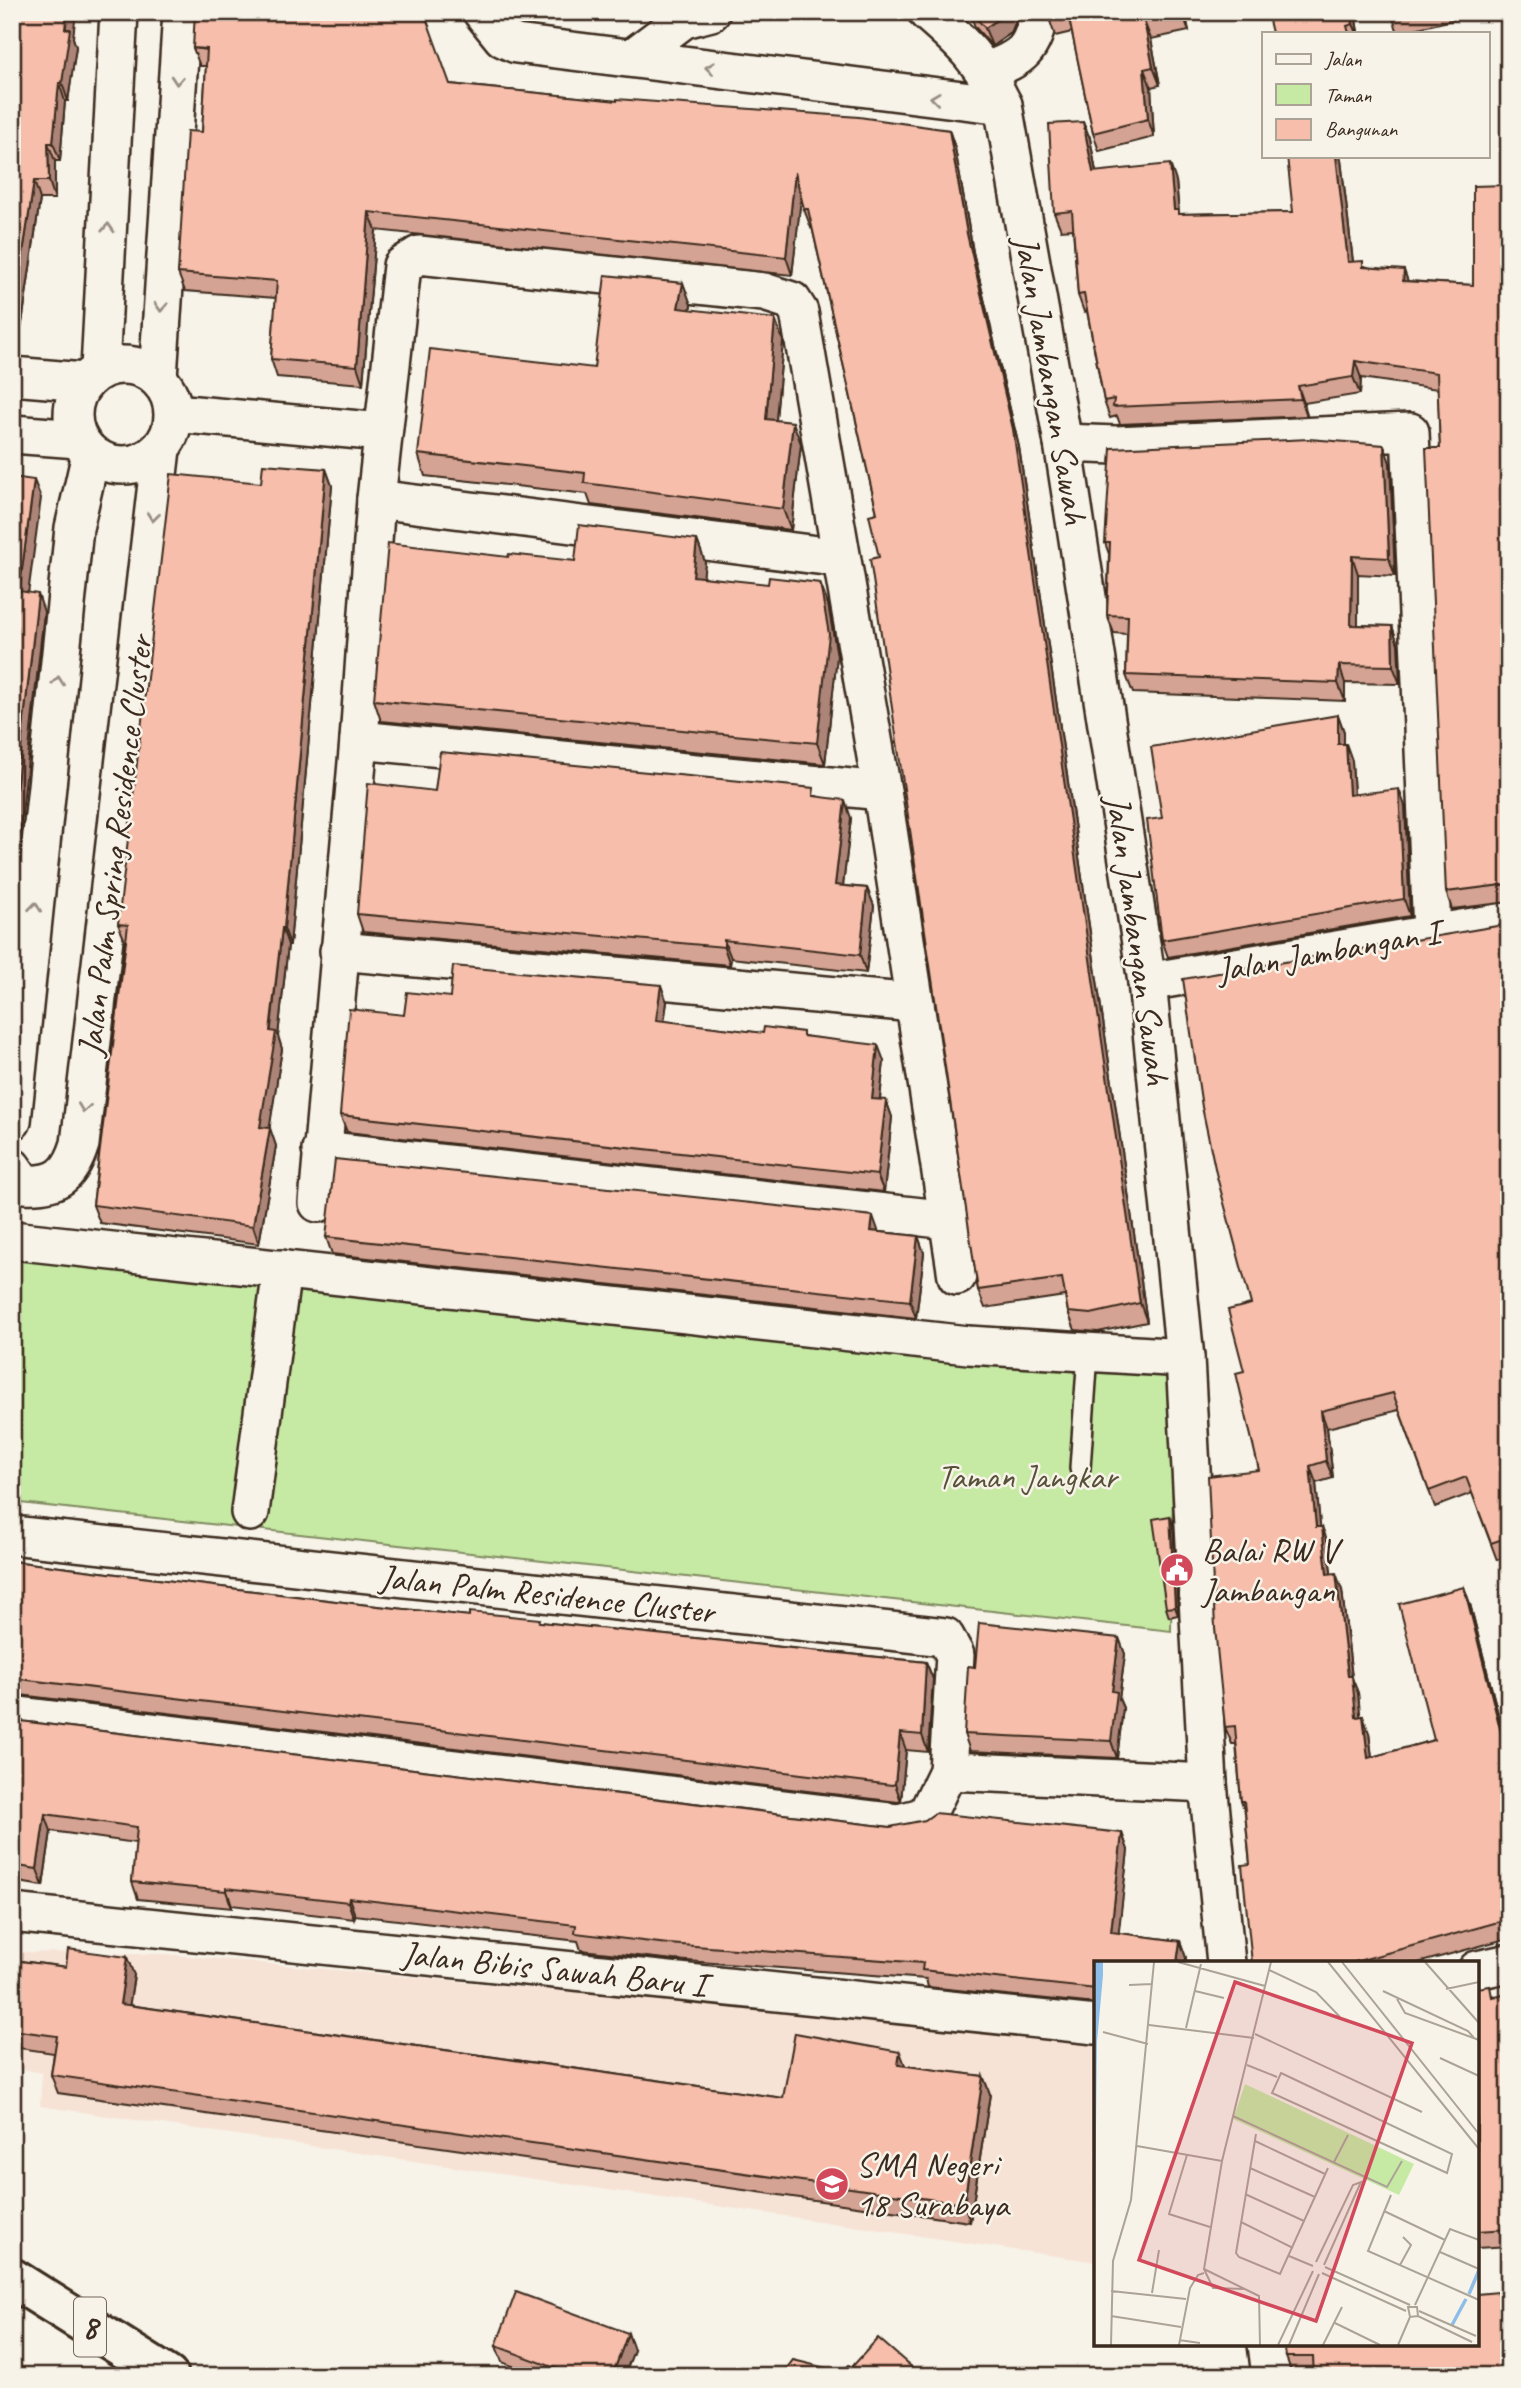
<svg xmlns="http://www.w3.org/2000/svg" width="1521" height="2388" viewBox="0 0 1521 2388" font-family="Caveat,sans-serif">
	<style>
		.built { fill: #f7e3d6 }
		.green { fill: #c6eaa4; stroke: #808a61; stroke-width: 2 }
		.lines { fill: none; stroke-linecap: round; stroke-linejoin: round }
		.service-casing { stroke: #3b2a1e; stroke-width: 24 }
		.minor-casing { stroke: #3b2a1e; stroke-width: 42 }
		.motorway-casing { stroke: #3b2a1e; stroke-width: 44 }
		.service { stroke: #f7f3e8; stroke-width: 19 }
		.minor { stroke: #f7f3e8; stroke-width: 37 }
		.motorway { stroke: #f7f3e8; stroke-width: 38 }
		.wall { fill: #d4a393; stroke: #3b2a1e; stroke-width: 2 }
		.shaded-wall { fill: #ac8578; stroke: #3b2a1e; stroke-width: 2 }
		.building { fill: #f6beab; stroke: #3b2a1e; stroke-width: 2 }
		.oneway { stroke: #998e83 }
		.labels { text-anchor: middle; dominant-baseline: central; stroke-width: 5; stroke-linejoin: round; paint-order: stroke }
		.shield { fill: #f7f3e8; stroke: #73665b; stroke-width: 2 }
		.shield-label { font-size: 33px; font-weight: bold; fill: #3b2a1e }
		.street-label { font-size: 35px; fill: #3b2a1e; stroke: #f7f3e8 }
		.park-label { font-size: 35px; fill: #575039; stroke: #f7f3e8 }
		.poi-label { font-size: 35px; fill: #3b2a1e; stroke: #f7f3e8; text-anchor: start }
		.inset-river { fill: none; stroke: #8dbee9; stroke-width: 3.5 }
		.inset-road { fill: none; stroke: #aca397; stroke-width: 2 }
		.view { fill: #d1495b; fill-opacity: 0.15; stroke: #d1495b; stroke-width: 3.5 }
		.inset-edge { fill: none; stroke: #3b2a1e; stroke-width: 3.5 }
	</style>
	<rect width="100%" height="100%" fill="#f7f3e8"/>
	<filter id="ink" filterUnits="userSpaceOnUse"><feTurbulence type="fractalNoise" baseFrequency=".0143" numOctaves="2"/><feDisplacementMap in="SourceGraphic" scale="14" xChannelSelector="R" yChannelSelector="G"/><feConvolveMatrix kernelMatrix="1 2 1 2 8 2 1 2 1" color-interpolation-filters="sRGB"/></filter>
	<g filter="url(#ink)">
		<path class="built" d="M12,1952L167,1954L1096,2041V2262L40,2106L42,2073L12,2067Z"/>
		<path class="green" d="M12,1225L1097,1344L1175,1336L1171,1631L12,1502Z"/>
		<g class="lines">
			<g class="service-casing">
				<path id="service" d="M1080,1468L1088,1353"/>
			</g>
			<g class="minor-casing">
				<g id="minor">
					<path d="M482,12L503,38L516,44L1003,105"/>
					<path d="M927,12C963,43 982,61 1003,105L1063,443L1147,982L1185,1358L1208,1783L1226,1963"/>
					<path d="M1374,12L1378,33"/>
					<path d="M632,58L684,19L711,12"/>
					<path d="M987,71C1024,57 1031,51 1040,12"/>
					<circle cx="123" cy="415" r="50"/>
					<path d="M100,369L119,12"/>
					<path d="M12,376L84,382"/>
					<path d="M158,377L182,12"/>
					<path d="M174,413L382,432"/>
					<path d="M12,434L78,439"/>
					<path d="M1063,443L1116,445L1410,432L1432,932"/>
					<path d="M376,499L841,558"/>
					<path d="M359,740L882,791"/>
					<path d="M339,951L915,1003"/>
					<path d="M1147,982L1509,921"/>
					<path d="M12,1121L74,528L91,454"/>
					<path d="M321,1150L949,1220"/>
					<path d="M12,1167L24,1184C57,1186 70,1176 80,1144L161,449"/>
					<path d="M318,1203L359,740L376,499L402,266L419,255L764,292L792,301L799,312L882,791L957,1276"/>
					<path d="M12,1240L968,1345L1185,1358"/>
					<path d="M250,1512L282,1269"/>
					<path d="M12,1535L945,1637L955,1655L948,1771L926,1816L899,1823L12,1715"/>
					<path d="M948,1771L1208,1783"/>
					<path d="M12,1913L1096,2025"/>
					<path d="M1477,1970L1509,1963"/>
					<path d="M1267,2344L1271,2376"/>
				</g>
			</g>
			<g class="motorway-casing">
				<path id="motorway" d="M12,2278L168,2376"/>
			</g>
			<use href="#service" class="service"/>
			<use href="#minor" class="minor"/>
			<use href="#motorway" class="motorway"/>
		</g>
		<g class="wall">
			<path d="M12,12L73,38L76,47L68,101H65L60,161H55V199H40L22,323L12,321Z"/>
			<path d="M553,12H568L554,16Z"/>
			<path d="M959,12H1019L1011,33L992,46L975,27L970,13L962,15Z"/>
			<path d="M1050,12H1185L1189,31L1151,39L1160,85L1151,87L1154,137L1099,151L1093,133L1072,32L1055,36L1049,18Z"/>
			<path d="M1355,12L1358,33H1272Z"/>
			<path d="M1391,12H1485L1398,33Z"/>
			<path d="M193,48L450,84L617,101L949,130L955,148L973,252L1019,447L1147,1322L1098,1332L1075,1330L1068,1312L1065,1296L985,1308L978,1290L879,557L877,513L812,227L811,228L804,209L801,196L792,275L376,230L363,384L277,377L271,359L276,298L185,291L178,273L202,132L206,66H200Z"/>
			<path d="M1090,138L1096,172L1176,181L1179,214L1293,212L1336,156H1340L1341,160L1353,262L1408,281L1473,285L1509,191V902L1452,909L1446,892L1440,448L1438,389L1361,378L1360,394L1304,403L1307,416L1120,424L1117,416L1110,418L1104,401L1087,311L1084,312L1078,295L1073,229L1061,230L1054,213Z"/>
			<path d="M683,283L691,305L690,310L783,341L776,420L801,444L791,530L591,505L587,494L425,476L418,454L594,368Z"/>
			<path d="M1390,463L1395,576L1358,574V625L1392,626L1398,644L1400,684L1345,683V701L1133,693L1126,675L1127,634L1114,633L1107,615L1109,554L1105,543Z"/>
			<path d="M326,469L332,486L290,945H288L278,1036L282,1049L269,1128L276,1146L259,1244L100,1223L93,1205L125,941L118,924L261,483Z"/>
			<path d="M697,540L705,562L703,577L828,604L837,656L825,764L381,721L374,700L508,557L575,561Z"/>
			<path d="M1338,715L1344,732V744H1346L1352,761L1354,794L1405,806L1410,916L1168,957L1162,940V818Z"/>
			<path d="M435,791L817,796L851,818L843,886L867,888L874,906L866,973L731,958L730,965L363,932L357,914Z"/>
			<path d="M1509,924V1556L1497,1560L1472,1493L1435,1507L1399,1410L1327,1428L1333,1478L1316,1483L1320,1527H1322L1328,1543L1331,1573L1342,1590L1352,1678L1358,1693L1360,1716L1369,1733L1372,1757L1434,1740L1464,1587L1470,1604L1509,1757V1938L1418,1963H1252L1250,1864L1245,1813L1241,1801L1236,1744H1232L1225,1727L1259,1470L1244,1371L1251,1304L1506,925Z"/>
			<path d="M450,997L667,1002L664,1021L763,1033L805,1036L884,1061L880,1100H886L892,1117L884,1192L347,1132L340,1115L404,1015Z"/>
			<path d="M878,1232L918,1236L924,1253L916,1318L332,1254L326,1237Z"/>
			<path d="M1173,1525L1178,1615L1169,1617L1166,1608Z"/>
			<path d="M12,1561L368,1605L469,1616L541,1622L926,1662L933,1679L928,1752L906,1750L901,1801L898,1802L12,1694Z"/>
			<path d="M1119,1638L1125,1654L1119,1699L1123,1708L1117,1758L970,1751L964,1734L975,1667Z"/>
			<path d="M12,1720L890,1827L1122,1833L1128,1850L1118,1933L1180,1941L1186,1958V1963H1096V2004L928,1987L926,1979L674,1960L581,1950L578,1941L355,1915L354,1919L232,1905V1908L138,1899L132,1882L136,1843L51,1831L43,1886L12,1881Z"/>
			<path d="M12,1960L134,1975L129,2005L783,2098L905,2066L983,2076L990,2094L970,2222L58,2093L51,2075L54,2053L12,2047Z"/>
			<path d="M1477,1988L1494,1996L1509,1994V2246L1477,2248Z"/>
			<path d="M1477,2344L1314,2373H1292L1286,2357Z"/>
			<path d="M496,2346L634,2350L624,2376H538L502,2362Z"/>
		</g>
		<g class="shaded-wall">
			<path d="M67,12H76L73,38L76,47L68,101L62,83Z"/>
			<path d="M1006,12H1019L1011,33L992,46L985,28Z"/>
			<path d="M1182,12H1185L1189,31Z"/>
			<path d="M1351,12H1355L1358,33H1357L1353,24Z"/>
			<path d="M1144,21L1151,39L1160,85L1153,67Z"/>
			<path d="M1144,69L1151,87L1154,137L1148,119Z"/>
			<path d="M59,83L65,101L60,161L53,143Z"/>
			<path d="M1083,122L1090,138L1099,189L1093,172Z"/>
			<path d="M949,130L955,148L973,252L1019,447L1147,1322L1140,1303L967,234Z"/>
			<path d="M48,143L55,161V199L49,181Z"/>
			<path d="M1336,156H1340L1341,160L1355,279L1348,262Z"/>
			<path d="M1170,164L1176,181L1179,213L1184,227L1174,210Z"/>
			<path d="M795,172L802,190L792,275L786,257Z"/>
			<path d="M34,181L40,199L22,323L15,305Z"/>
			<path d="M1507,185L1509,191V280L1507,274Z"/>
			<path d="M369,212L376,230L363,384L357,366Z"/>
			<path d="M1404,270L1410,287L1403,281Z"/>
			<path d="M683,283L691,305L686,330L678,308Z"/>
			<path d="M775,319L783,341L774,441L766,419Z"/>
			<path d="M1355,361L1361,378L1360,394L1353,377Z"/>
			<path d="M1298,386L1304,403L1307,416L1301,399Z"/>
			<path d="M793,422L801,444L791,530L783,509Z"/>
			<path d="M1384,445L1390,463L1395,576L1389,558Z"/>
			<path d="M326,469L332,486L290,945L284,928Z"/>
			<path d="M34,480L41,498L26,609L19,591Z"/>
			<path d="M697,540L705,562L701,597L693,576Z"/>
			<path d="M1352,556L1358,574V643L1351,625Z"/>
			<path d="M820,583L828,604L837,656L825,764L817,743Z"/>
			<path d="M38,594L44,612L12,905V827Z"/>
			<path d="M1392,626L1398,644L1400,684L1393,666Z"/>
			<path d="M1339,665L1345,683V701L1338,683Z"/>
			<path d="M1338,715L1344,732V761L1338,744Z"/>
			<path d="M1346,744L1352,761L1355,812L1349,795Z"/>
			<path d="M1399,789L1405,806L1410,916L1404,899Z"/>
			<path d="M845,800L851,818L841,903L835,885Z"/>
			<path d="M867,888L874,906L866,973L860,955Z"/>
			<path d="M282,928L288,945L278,1036L282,1049L267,1144L260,1127Z"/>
			<path d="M724,940L731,958L730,965L724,947Z"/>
			<path d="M661,985L667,1002L662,1037L656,1020Z"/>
			<path d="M878,1045L884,1061L878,1116L872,1099Z"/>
			<path d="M886,1100L892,1117L884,1192L877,1175Z"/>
			<path d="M270,1128L276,1146L259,1244L253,1226Z"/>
			<path d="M873,1216L879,1233L871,1231Z"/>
			<path d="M918,1236L924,1253L916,1318L910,1301Z"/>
			<path d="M1321,1411L1327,1428L1333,1478L1326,1461Z"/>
			<path d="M1310,1466L1316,1483L1322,1544L1316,1527Z"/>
			<path d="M1170,1516L1173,1525L1178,1615L1175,1607Z"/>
			<path d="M1322,1527L1328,1543L1333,1591L1327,1574Z"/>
			<path d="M1336,1573L1342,1590L1352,1678L1358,1693L1362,1733L1356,1717L1348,1676Z"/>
			<path d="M1464,1587L1470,1604L1509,1757V1764Z"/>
			<path d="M1119,1638L1125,1654L1119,1699L1123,1708L1117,1758L1111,1741L1112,1691Z"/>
			<path d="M926,1662L933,1679L928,1752L922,1735Z"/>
			<path d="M1363,1716L1369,1733L1374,1774L1368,1758Z"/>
			<path d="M900,1733L906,1750L901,1801L895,1784Z"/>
			<path d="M45,1814L51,1831L43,1886L37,1869Z"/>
			<path d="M1122,1833L1128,1850L1117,1948L1111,1932Z"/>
			<path d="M226,1888L232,1905V1908L226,1891Z"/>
			<path d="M349,1898L355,1915L354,1919L348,1902Z"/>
			<path d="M1180,1941L1186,1958V1963H1177Z"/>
			<path d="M127,1957L134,1975L127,2022L120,2004Z"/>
			<path d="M900,2052L907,2070L898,2065Z"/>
			<path d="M983,2076L990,2094L970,2222L964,2204Z"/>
			<path d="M628,2333L634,2350L624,2376H612Z"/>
		</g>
		<g class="building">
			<path d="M12,12H67L65,29H70L62,83H59L53,143H48L49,181H34L15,305L12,304Z"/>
			<path d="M195,12H424L450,84L617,101V99L859,117L949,130L967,234L1013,429L1140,1303L1091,1314L1068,1312L1062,1278L978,1290L870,559L879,557L869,515L877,513L808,209H804L795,172L786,257L369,212L357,366L271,359L277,281L178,273L187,131L202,132L207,49L193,48Z"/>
			<path d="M971,12H1006L1004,15L985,28Z"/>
			<path d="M1050,12H1182V13L1144,21L1153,67L1144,69L1148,119L1093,133L1068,14L1049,18Z"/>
			<path d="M1267,12H1351L1353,24L1347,26L1349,33H1272Z"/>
			<path d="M1391,12H1404L1392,15Z"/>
			<path d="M1083,122L1093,172L1170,164L1174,210H1178V214L1293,212L1287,156H1336L1348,262L1363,261V267L1404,270L1403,281L1473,285V186L1507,185V274H1509V884L1446,892L1426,448H1440L1437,373L1355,361L1353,377L1298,386L1301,399L1113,407L1114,399L1104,401L1084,294L1078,295L1072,211L1054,213L1049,124Z"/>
			<path d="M605,275L683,283L678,308L775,319L766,419L793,422L783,509L584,483L585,473L418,454L430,349L594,368Z"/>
			<path d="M1309,439L1384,445L1389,558L1352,556L1351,625L1392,626L1393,666L1339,665L1338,683L1126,675L1128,616L1107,615L1110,543H1105L1111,448Z"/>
			<path d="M263,464L326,469L284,928H282L270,1031L276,1032L260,1127L270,1128L253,1226L93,1205L128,925L118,924L171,474L261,483Z"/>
			<path d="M12,477L34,480L19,591L38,594L12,827Z"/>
			<path d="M579,525L697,540L693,576L768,584L769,577L820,583L829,634L817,743L374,700L388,543L508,557L509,554L575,561Z"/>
			<path d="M1338,715V744H1346L1349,795L1399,789L1404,899L1162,940L1147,820L1162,818L1151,747Z"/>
			<path d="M440,752L814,788L813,796L845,800L835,885L867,888L860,955L724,940V947L357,914L368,783L435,791Z"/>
			<path d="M1509,924V1537L1491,1543L1466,1477L1429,1491L1393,1393L1321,1411L1326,1461L1310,1466L1316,1527H1322L1327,1574L1336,1573L1348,1676H1352L1356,1717L1363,1716L1368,1758L1434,1740L1399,1604L1464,1587L1509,1764V1919L1351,1963H1252L1242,1865L1250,1864L1244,1801H1241L1235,1726L1225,1727L1215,1628L1208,1476L1259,1470L1236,1373L1244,1371L1228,1310L1251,1304L1216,1173L1202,1107L1183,979Z"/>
			<path d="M453,966L661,985L656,1020L763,1033L764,1027L803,1032V1036L878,1045L872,1099L886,1100L877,1175L340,1115L349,1009L404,1015L407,992L450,997Z"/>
			<path d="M335,1159L873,1216L871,1231L918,1236L910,1301L326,1237Z"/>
			<path d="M1170,1516L1175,1607L1166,1608L1153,1519Z"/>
			<path d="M12,1561L368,1605L469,1616V1612L540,1619L539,1622L926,1662L922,1735L900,1733L895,1784L892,1785L12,1678Z"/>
			<path d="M979,1623L1119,1638L1112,1691L1117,1692L1111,1741L964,1734L968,1666L975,1667Z"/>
			<path d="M12,1720L890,1827L925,1820L935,1813L1122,1833L1111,1932L1180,1941L1177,1963H1096V1989L922,1970L923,1963L668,1944L575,1933L576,1925L349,1898L348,1902L226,1888V1891L132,1882L137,1827L45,1814L37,1869L12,1865Z"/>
			<path d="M68,1949L127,1957L120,2004L783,2098L795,2033L900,2052L898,2065L983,2076L964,2204L51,2075L57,2036L12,2030V1960L66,1967Z"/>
			<path d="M1490,1986L1492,1997L1509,1994V2229L1477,2231V1988Z"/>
			<path d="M1509,2291V2376H1314L1313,2357H1286L1284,2344H1477V2294Z"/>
			<path d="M516,2292L628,2333L612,2376H577L496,2346Z"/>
			<path d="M878,2338L922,2376H781L793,2360L842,2372L849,2365L852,2367Z"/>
			<path d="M956,2371L1005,2374L1004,2376H953Z"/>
			<path d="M1141,2372V2376H1089Z"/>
		</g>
		<defs><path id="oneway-chevron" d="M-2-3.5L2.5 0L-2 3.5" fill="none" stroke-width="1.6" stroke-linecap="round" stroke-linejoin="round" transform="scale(1.75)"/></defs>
		<g class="oneway">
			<use href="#oneway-chevron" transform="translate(710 68) rotate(-173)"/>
			<use href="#oneway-chevron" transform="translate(177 80) rotate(94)"/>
			<use href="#oneway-chevron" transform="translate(935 98) rotate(-173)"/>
			<use href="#oneway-chevron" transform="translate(108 228) rotate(-87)"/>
			<use href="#oneway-chevron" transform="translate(161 307) rotate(93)"/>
			<use href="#oneway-chevron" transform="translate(153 517) rotate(97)"/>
			<use href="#oneway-chevron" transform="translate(58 681) rotate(-84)"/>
			<use href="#oneway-chevron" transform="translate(35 907) rotate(-84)"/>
			<use href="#oneway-chevron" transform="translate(84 1108) rotate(97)"/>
		</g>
	</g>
	<defs>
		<g id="civic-disc" transform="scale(1.75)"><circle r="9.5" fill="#d1495b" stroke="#f7f3e8"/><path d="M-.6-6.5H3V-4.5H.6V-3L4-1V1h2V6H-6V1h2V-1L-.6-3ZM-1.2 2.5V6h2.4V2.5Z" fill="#fff"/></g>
		<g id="school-disc" transform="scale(1.75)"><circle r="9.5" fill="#d1495b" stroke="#f7f3e8"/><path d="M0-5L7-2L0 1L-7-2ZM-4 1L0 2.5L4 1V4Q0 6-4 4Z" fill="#fff"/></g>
	</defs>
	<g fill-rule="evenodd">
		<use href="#civic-disc" x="1177" y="1570"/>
		<use href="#school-disc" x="832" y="2184"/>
	</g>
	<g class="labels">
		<rect class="shield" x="74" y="2297.5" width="32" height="59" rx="5"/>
		<g class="shield-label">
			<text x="90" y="2327">8</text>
		</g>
		<g class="street-label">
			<text transform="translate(1051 380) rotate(80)">Jalan Jambangan Sawah</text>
			<text transform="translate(115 846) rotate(-83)">Jalan Palm Spring Residence Cluster</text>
			<text transform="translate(1138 940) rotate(82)">Jalan Jambangan Sawah</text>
			<text transform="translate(1328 951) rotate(-10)">Jalan Jambangan I</text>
			<text transform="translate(547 1594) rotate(6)">Jalan Palm Residence Cluster</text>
			<text transform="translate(554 1969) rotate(6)">Jalan Bibis Sawah Baru I</text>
		</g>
		<g class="park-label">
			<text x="1027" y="1476">Taman Jangkar</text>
		</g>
		<g class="poi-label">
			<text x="1202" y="1550">Balai RW V<tspan x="1202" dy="40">Jambangan</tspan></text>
			<text x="856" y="2164">SMA Negeri<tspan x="856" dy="40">18 Surabaya</tspan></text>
		</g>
	</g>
	<g transform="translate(1094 1961)">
		<rect width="385" height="385" fill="#f7f3e8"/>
		<path d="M151,123L320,203L305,234L139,158Z" fill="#c6eaa4"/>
		<path d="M0,1H9V14L3,81L0,338Z" fill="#8dbee9"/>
		<path class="inset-river" d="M375,333L385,309M358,364L372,338"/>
		<path class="inset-road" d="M84,1L171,25M234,1L385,188M248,1L385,173M331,1L385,62M175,9L222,31L246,56M35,24L58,23M352,28L385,21M101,30L130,37M289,30L374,70L380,77M303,38L311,52L385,79M55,64L160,77M92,67L107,3M9,71L54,83M161,73L328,151M346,97L385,115M153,104L183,116M187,112L358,193L353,212L178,132ZM139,155L293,226L308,200M162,173L142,292L145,296L186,313L234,207M161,180L231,213M43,185L128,200M93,194L75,253L116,266M240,201L254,174M156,207L221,236M151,233L210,260M297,234L274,290L385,339M290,250L351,279M147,261L199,287M346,291L385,308M195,295L219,305M222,301L259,224L267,221L230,304M306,304L317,284L309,276M231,306L316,344M110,308L165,335L166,384M228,312L312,350M151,328L119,327L110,308L128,200L177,1M17,330L92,338M58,332L65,289M321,344L356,268L385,279M325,350L382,375M17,355L87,366M324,355L323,346H314L316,356L324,355L378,381M241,362L286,384M85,379L106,382M17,384L19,300L37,239L60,1M85,384L96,327L104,314L110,312M184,384L219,310M195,384L225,313M229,384L248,346M304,384L316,356"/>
		<path class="view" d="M141,21L318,82L222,360L45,299Z"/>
		<rect width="385" height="385" class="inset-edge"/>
	</g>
	<rect width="1521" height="2388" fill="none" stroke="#f7f3e8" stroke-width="42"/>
	<rect x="21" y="21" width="1479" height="2346" fill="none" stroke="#3b2a1e" stroke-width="2.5" filter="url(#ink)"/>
	<rect x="1262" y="32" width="228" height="126" fill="#f7f3e8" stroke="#aca397" stroke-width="2"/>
	<rect x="1276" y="54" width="35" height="10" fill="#f7f3e8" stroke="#aca397" stroke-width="2"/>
	<text x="1325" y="66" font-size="21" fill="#3b2a1e">Jalan</text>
	<rect x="1276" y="84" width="35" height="21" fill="#c6eaa4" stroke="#aca397" stroke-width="2"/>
	<text x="1325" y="102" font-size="21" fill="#3b2a1e">Taman</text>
	<rect x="1276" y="119" width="35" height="21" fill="#f6beab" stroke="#aca397" stroke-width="2"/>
	<text x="1325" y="136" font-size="21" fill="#3b2a1e">Bangunan</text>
</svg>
